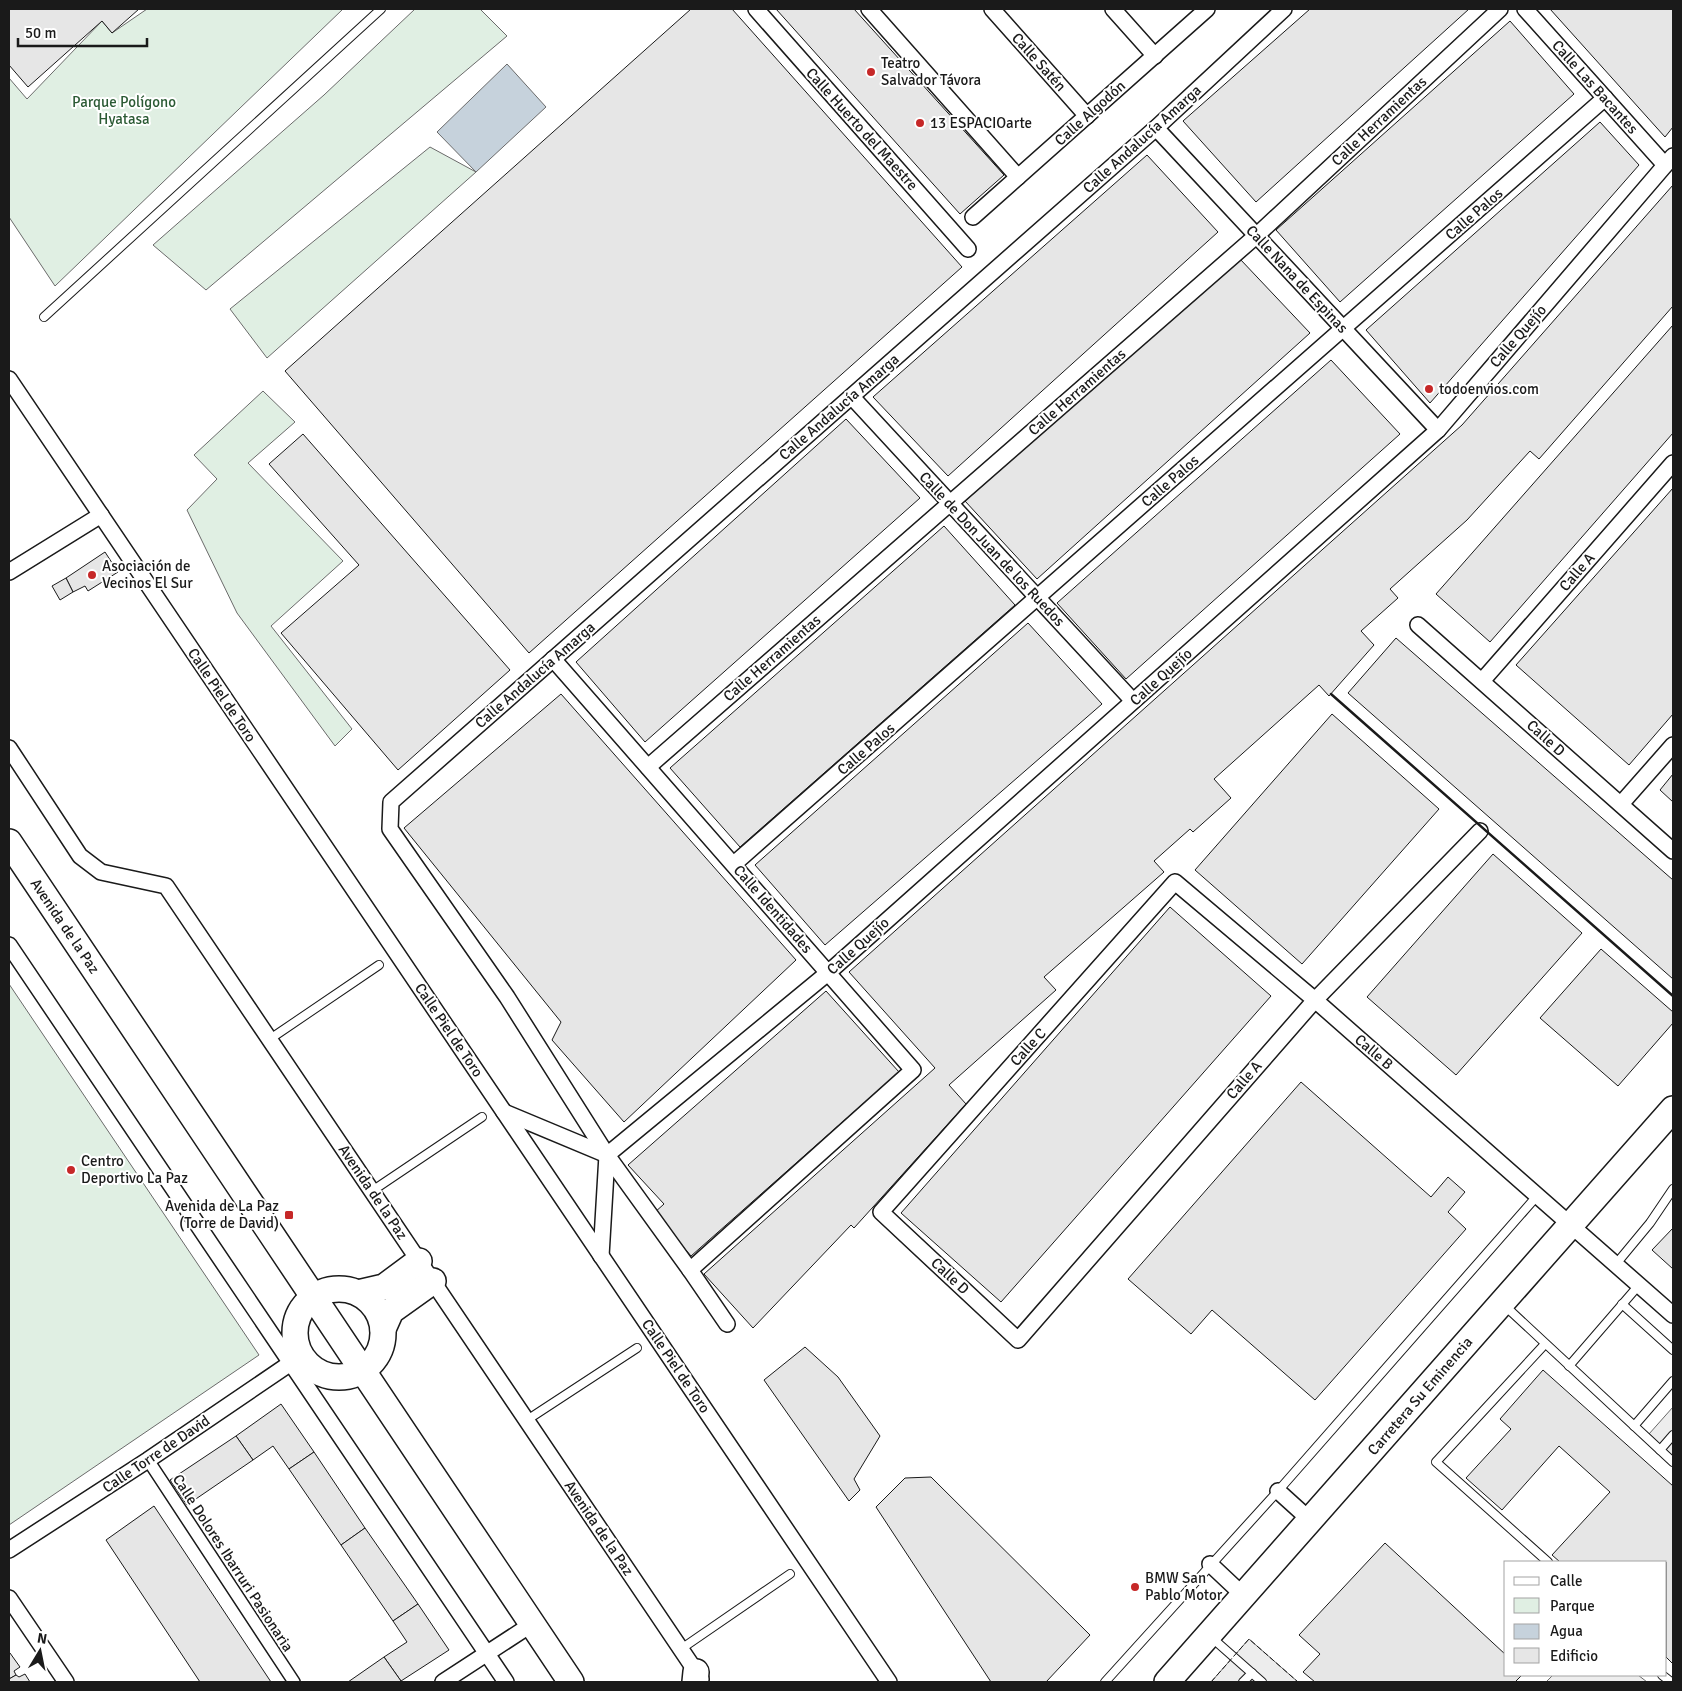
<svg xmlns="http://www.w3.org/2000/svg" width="1682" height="1691" viewBox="0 0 1682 1691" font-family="Signika,sans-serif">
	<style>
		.green { fill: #e0efe3; stroke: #6a6a6a }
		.parking { fill: #ededed; stroke: #6a6a6a }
		.water { fill: #c6d2dc; stroke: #6a6a6a }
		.building { fill: #e6e6e6; stroke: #1a1a1a }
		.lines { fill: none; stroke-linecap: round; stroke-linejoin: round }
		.service-casing { stroke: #1a1a1a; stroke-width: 10 }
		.pedestrian-casing { stroke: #1a1a1a; stroke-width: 14 }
		.minor-casing { stroke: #1a1a1a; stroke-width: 18 }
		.primary-casing { stroke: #1a1a1a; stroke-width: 28 }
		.service { stroke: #fff; stroke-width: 8 }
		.pedestrian { stroke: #fff; stroke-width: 11 }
		.minor { stroke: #fff; stroke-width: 15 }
		.primary { stroke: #fff; stroke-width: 25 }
		.fence { stroke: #1a1a1a; stroke-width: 1; stroke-dasharray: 6 2.5; stroke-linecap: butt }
		.wall { stroke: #1a1a1a; stroke-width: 2.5 }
		.poi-dot { fill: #c62828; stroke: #fff; stroke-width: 2 }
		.labels { text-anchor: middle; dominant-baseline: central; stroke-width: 4; stroke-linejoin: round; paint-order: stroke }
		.street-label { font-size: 15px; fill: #1a1a1a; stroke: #fff }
		.poi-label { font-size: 15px; fill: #1a1a1a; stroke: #fff; text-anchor: start }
		.park-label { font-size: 15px; fill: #2b5a34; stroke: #fff }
	</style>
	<rect width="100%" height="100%" fill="#fff"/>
	<g class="green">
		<path d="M147,9H343L55,286L9,217V78L27,99L102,21L112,33Z"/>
		<path d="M415,9H480L507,36L206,290L153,245L324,95Z"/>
		<path d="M430,147L476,172L267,358L230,309Z"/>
		<path d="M263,391L295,422L248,463L343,561L271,626L352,729L335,746L237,613L187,510L217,479L194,455Z"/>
		<path d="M9,984L259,1355L9,1525Z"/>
	</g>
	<g class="parking">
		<path d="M1673,1407V1456L1649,1434Z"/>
		<path d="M1249,1639L1298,1682H1211Z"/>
		<path d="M1553,1675H1638L1647,1682H1546Z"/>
	</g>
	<path class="water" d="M507,64L546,107L476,172L437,132Z"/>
	<g class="building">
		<path d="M9,9H139L112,33L102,21L28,87L9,65Z"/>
		<path d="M691,9H732L962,267L529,653L285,371Z"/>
		<path d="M776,9H854L1004,175L960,214Z"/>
		<path d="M1310,9H1469L1256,202L1183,121Z"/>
		<path d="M1550,9H1673V127L1665,137Z"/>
		<path d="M1510,21L1574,94L1340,302L1276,230Z"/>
		<path d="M1600,122L1639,165L1430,403L1366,330Z"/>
		<path d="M1147,155L1218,232L948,476L873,397Z"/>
		<path d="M1673,185V306L1539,459L1530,451L1467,520L1390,589L1398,598L1361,631L1374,645L1329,696L1319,685L1214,779L1231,798L1193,832L1190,829L1154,861L1164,872L1044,977L1056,990L949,1085L966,1104L854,1228L851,1225L753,1328L704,1274L935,1068L849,972L1462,425Z"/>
		<path d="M1240,259L1310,333L1037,579L965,501Z"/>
		<path d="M1673,325V433L1490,642L1436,594Z"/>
		<path d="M1331,360L1400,434L1126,679L1057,603Z"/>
		<path d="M846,419L920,498L645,742L576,662Z"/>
		<path d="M303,434L510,670L398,770L281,633L359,565L269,464Z"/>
		<path d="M1673,488V714L1629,765L1516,665Z"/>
		<path d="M944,526L1015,605L740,847L670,768Z"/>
		<path d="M105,552L118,572L88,591L85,586L73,592L66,578Z"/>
		<path d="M66,578L73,592L60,600L52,586Z"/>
		<path d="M1028,623L1102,704L825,945L755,865Z"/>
		<path d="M1396,638L1673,880V979L1348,693Z"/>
		<path d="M561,694L796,960L624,1122L552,1040L561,1022L404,828Z"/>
		<path d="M1332,714L1439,809L1302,964L1195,870Z"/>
		<path d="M1673,774V802L1660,790Z"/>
		<path d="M1493,854L1582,933L1456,1075L1367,997Z"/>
		<path d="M1170,907L1271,996L1001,1302L901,1213Z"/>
		<path d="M1601,949L1673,1012V1023L1618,1086L1540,1018Z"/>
		<path d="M826,991L899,1072L691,1256L654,1213L664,1204L628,1165Z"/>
		<path d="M1301,1082L1431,1197L1448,1177L1465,1192L1448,1212L1466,1229L1315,1400L1212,1310L1191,1334L1128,1279Z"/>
		<path d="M1673,1228V1269L1652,1250Z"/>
		<path d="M805,1347L838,1377L880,1436L854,1479L860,1490L849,1501L764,1380Z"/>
		<path d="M1543,1370L1673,1486V1664L1666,1657V1562H1560L1552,1555L1610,1492L1559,1446L1502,1510L1466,1478L1511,1429L1500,1419Z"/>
		<path d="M281,1404L314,1452L289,1469L273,1446L253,1460L236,1436Z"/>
		<path d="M236,1436L253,1460L187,1505L170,1480Z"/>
		<path d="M314,1452L365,1528L341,1545L289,1469Z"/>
		<path d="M931,1477L1090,1635L1046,1682H991L876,1507L905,1478Z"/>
		<path d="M154,1506L271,1682H200L106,1540Z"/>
		<path d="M365,1528L418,1604L393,1621L341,1545Z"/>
		<path d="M1385,1543L1506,1655V1675H1522L1515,1682H1315L1303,1672L1320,1654L1299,1635Z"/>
		<path d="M418,1604L449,1650L401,1681L384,1657L407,1642L393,1621Z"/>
		<path d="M10,1653L20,1667L14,1671L16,1675L9,1679V1654Z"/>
		<path d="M384,1657L401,1681L398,1682H348Z"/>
		<path d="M25,1674L30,1682H9V1679L16,1675L19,1677Z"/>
	</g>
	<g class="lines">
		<g class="service-casing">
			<g id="service">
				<path d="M44,317L381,9"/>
				<path d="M270,1039L379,965"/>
				<path d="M372,1191L482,1117"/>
				<path d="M1616,1264L1650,1223L1673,1189"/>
				<path d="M1503,1304L1673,1462"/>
				<path d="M1622,1304L1673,1350"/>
				<path d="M1545,1344L1436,1462L1548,1562"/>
				<path d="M1569,1366L1639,1285"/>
				<path d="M527,1420L637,1348"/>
				<path d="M1634,1426L1673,1381"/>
				<path d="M1660,1450L1673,1435"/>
				<path d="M1211,1637L1262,1682"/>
				<path d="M681,1649L790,1574"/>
				<path d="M1662,1675L1671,1682"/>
				<path d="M1105,1682L1278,1491L1537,1196"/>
				<path d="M1243,1682L1252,1673"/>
			</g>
		</g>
		<g class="pedestrian-casing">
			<path id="pedestrian" d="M148,1460L294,1682"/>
		</g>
		<g class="minor-casing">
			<g id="minor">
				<path d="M756,9L968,249"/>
				<path d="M869,9L1018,177"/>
				<path d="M992,9L1087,116"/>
				<path d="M1113,9L1155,56"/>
				<path d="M1525,9L1665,165"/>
				<path d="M1156,128L1438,430"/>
				<path d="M973,217L1207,9"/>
				<path d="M9,379L889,1682"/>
				<path d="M852,397L1133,701"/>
				<path d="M9,572L101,515"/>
				<path d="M1418,625L1673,851"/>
				<path d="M553,659L913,1070L690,1270"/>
				<path d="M1482,681L1673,463"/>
				<path d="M9,748L80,856L101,872L166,886L701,1679"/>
				<path d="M648,767L1256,236L1500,9"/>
				<path d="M1621,804L1673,745"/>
				<path d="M1480,831L1315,1000L1018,1340L881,1212L1175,882L1315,1000L1673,1315"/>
				<path d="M734,864L1605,98"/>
				<path d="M9,945L506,1682"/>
				<path d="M504,1112L607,1155L829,972L1438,430L1673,156"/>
				<path d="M601,1256L607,1155"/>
				<path d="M727,1324L690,1270L607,1155L507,997L390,829L391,802L1156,128L1284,9"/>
				<path d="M1278,1491L1310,1520"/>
				<path d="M9,1550L148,1460L301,1356"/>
				<path d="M1210,1564L1244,1596"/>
				<path d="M9,1598L66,1682"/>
				<path d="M443,1682L532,1624"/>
			</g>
		</g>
		<g class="primary-casing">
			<g id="primary">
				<path d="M9,842L571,1682"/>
				<circle cx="339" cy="1333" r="44"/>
				<path d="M358,1293L384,1287L419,1261"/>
				<path d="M383,1329L391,1311L433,1281"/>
				<path d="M695,1682L696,1672"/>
				<path d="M1167,1682L1673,1109"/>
			</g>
		</g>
		<use href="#service" class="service"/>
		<use href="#pedestrian" class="pedestrian"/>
		<use href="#minor" class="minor"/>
		<use href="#primary" class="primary"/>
		<path class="fence" d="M1211,1682L1249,1639L1298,1682"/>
		<path class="wall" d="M1331,694L1673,996"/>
	</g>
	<g class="poi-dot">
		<circle cx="871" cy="72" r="5"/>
		<circle cx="920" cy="123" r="5"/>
		<circle cx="1429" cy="389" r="5"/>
		<circle cx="92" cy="575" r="5"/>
		<circle cx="71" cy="1170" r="5"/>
		<rect x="284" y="1210" width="10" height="10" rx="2.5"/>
		<circle cx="1135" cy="1587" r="5"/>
	</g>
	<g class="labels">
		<g class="street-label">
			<text transform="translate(1039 62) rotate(48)">Calle Satén</text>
			<text transform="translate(1595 87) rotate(48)">Calle Las Bacantes</text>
			<text transform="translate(1090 113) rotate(-42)">Calle Algodón</text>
			<text transform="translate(1379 121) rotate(-43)">Calle Herramientas</text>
			<text transform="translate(862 129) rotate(48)">Calle Huerto del Maestre</text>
			<text transform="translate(1142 139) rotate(-42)">Calle Andalucía Amarga</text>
			<text transform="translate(1474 214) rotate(-41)">Calle Palos</text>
			<text transform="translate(1297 279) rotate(47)">Calle Nana de Espinas</text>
			<text transform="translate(1518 336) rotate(-49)">Calle Quejío</text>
			<text transform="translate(1077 392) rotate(-41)">Calle Herramientas</text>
			<text transform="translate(839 407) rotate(-41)">Calle Andalucía Amarga</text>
			<text transform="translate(1170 481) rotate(-41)">Calle Palos</text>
			<text transform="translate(992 549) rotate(47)">Calle de Don Juan de los Ruedos</text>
			<text transform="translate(1577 572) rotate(-49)">Calle A</text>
			<text transform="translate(772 658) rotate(-41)">Calle Herramientas</text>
			<text transform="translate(535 675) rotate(-41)">Calle Andalucía Amarga</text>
			<text transform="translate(1161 677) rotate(-42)">Calle Quejío</text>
			<text transform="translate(222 695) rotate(56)">Calle Piel de Toro</text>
			<text transform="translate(1546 738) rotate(42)">Calle D</text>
			<text transform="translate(866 749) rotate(-41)">Calle Palos</text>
			<text transform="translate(773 909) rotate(49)">Calle Identidades</text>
			<text transform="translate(65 926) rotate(56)">Avenida de la Paz</text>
			<text transform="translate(858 946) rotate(-42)">Calle Quejío</text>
			<text transform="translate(449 1030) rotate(56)">Calle Piel de Toro</text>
			<text transform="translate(1028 1047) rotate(-48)">Calle C</text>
			<text transform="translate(1374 1052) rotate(41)">Calle B</text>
			<text transform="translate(1244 1080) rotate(-49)">Calle A</text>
			<text transform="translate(373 1192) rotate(56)">Avenida de la Paz</text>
			<text transform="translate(950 1276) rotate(43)">Calle D</text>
			<text transform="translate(676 1366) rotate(56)">Calle Piel de Toro</text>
			<text transform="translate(1420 1396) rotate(-49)">Carretera Su Eminencia</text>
			<text transform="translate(156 1454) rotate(-34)">Calle Torre de David</text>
			<text transform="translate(599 1528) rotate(56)">Avenida de la Paz</text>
			<text transform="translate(233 1563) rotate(57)">Calle Dolores Ibarruri Pasionaria</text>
		</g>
		<g class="poi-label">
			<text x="881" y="63">Teatro<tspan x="881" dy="17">Salvador Távora</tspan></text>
			<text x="930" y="123">13 ESPACIOarte</text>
			<text x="1439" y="389">todoenvios.com</text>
			<text x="102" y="566">Asociación de<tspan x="102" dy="17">Vecinos El Sur</tspan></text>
			<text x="81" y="1161">Centro<tspan x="81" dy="17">Deportivo La Paz</tspan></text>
			<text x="279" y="1206" text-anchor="end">Avenida de La Paz<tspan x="279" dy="17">(Torre de David)</tspan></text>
			<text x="1145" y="1578">BMW San<tspan x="1145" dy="17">Pablo Motor</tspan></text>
		</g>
		<g class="park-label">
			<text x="124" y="102">Parque Polígono<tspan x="124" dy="17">Hyatasa</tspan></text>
		</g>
	</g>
	<rect width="1682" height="1691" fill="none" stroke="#1a1a1a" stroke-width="20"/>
	<rect x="1504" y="1561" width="162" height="115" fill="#ffffff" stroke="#a3a3a3"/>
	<rect x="1514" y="1577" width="25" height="8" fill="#ffffff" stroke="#a3a3a3"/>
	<text x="1550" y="1586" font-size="15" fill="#1a1a1a">Calle</text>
	<rect x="1514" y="1598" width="25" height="15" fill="#e0efe3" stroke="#a3a3a3"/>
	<text x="1550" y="1611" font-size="15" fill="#1a1a1a">Parque</text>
	<rect x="1514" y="1624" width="25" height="15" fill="#c6d2dc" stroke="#a3a3a3"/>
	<text x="1550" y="1636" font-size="15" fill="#1a1a1a">Agua</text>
	<rect x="1514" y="1648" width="25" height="15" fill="#e6e6e6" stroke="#a3a3a3"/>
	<text x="1550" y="1661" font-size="15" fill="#1a1a1a">Edificio</text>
	<g transform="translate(40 1651) rotate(10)" stroke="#ffffff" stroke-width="4" paint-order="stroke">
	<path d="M0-4L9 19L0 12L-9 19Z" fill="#1a1a1a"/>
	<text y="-8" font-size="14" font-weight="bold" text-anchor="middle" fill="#1a1a1a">N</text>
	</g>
	<path d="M18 38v8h129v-8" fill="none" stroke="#1a1a1a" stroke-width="2.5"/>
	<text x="25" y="38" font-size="15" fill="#1a1a1a" stroke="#ffffff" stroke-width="4" paint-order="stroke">50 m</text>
</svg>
